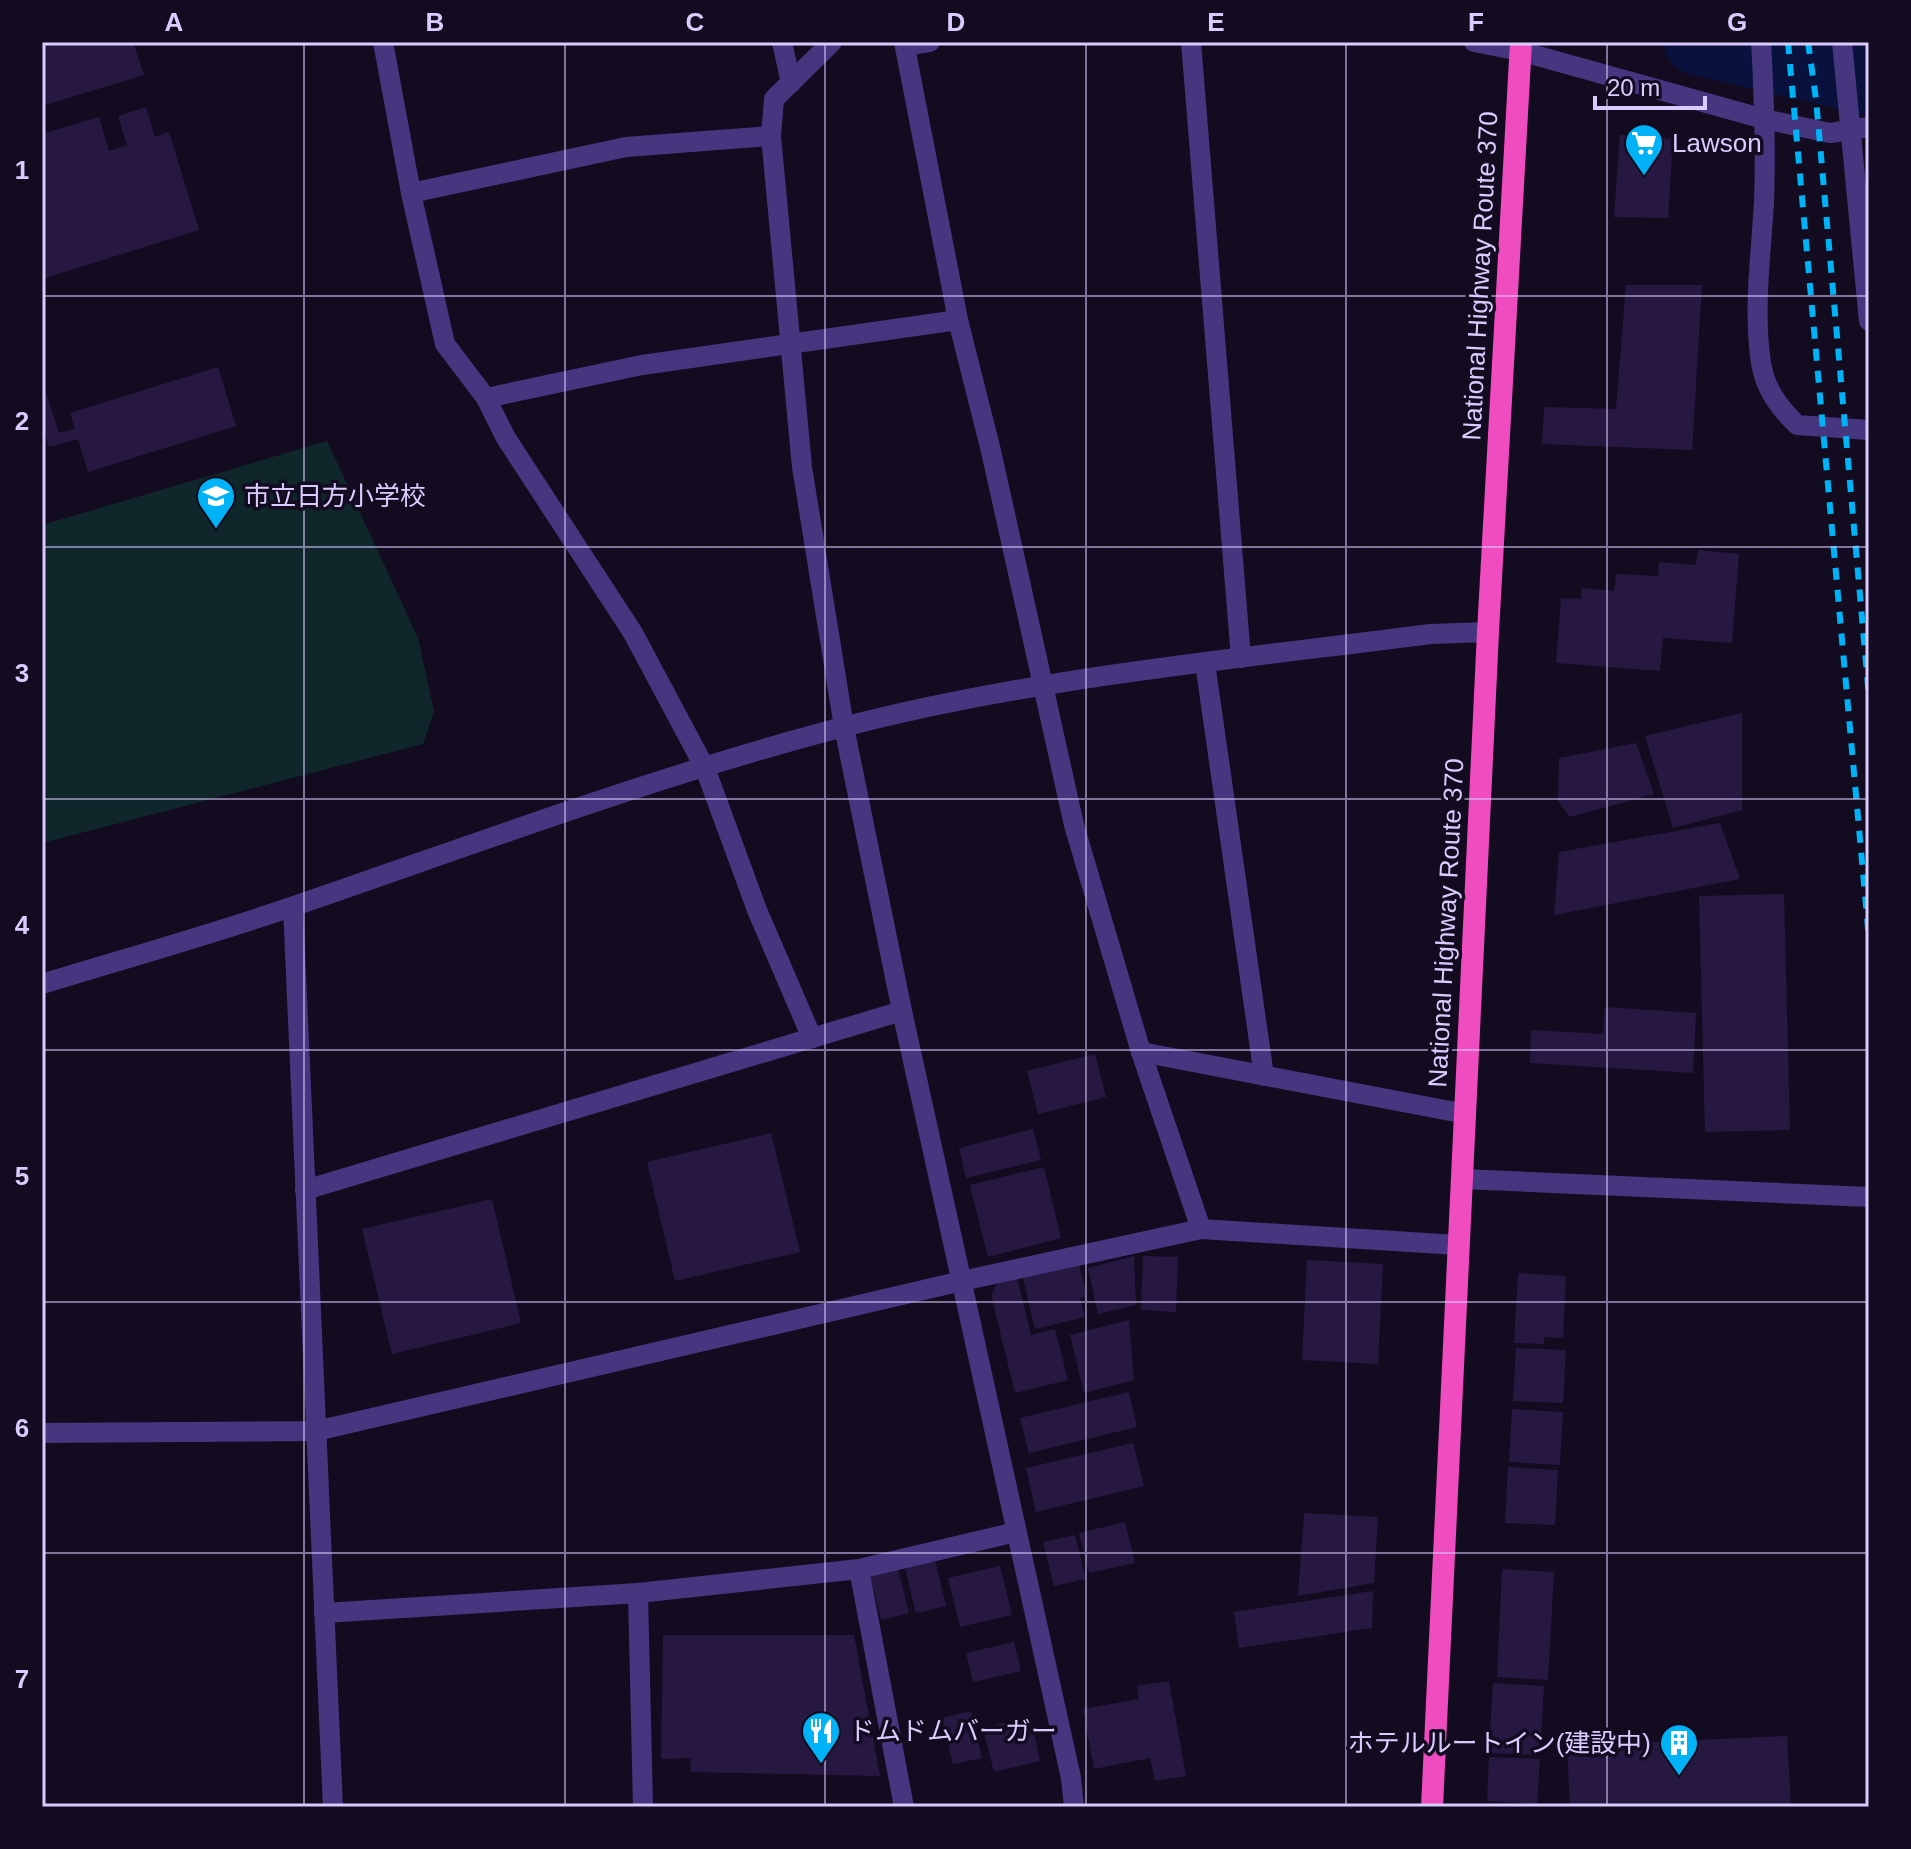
<svg xmlns="http://www.w3.org/2000/svg" width="1911" height="1849" viewBox="0 0 1911 1849" font-family="Helvetica,'Noto Sans JP',sans-serif">
	<style>
		.green { fill: #0f262a }
		.lines { fill: none; stroke-linecap: round; stroke-linejoin: round }
		.river { stroke: #08123d; stroke-width: 66 }
		.building { fill: #271841 }
		.service { stroke: #463680; stroke-width: 20 }
		.minor { stroke: #463680; stroke-width: 20 }
		.trunk { stroke: #ee4cbf; stroke-width: 22 }
		.rail { stroke: #00b3f6; stroke-width: 6; stroke-dasharray: 12 10; stroke-linecap: butt }
		.grid { fill: none; stroke: #dacbff; stroke-width: 2; stroke-opacity: 0.55 }
		.labels { text-anchor: middle; dominant-baseline: central; stroke-width: 7; stroke-linejoin: round; paint-order: stroke }
		.poi-label { font-size: 26px; fill: #dacbff; stroke: #130c20; text-anchor: start }
		.street-label { font-size: 26px; fill: #dacbff; stroke: #130c20 }
		.neatline { fill: none; stroke: #dacbff; stroke-width: 3 }
		.grid-label { font-size: 26px; text-anchor: middle; font-weight: bold; fill: #dacbff }
	</style>
	<rect width="100%" height="100%" fill="#130c20"/>
	<path class="green" d="M327,441L418,638L434,711L423,744L42,843V525Z"/>
	<g class="lines">
		<path class="river" d="M1697,42L1869,82"/>
	</g>
	<g class="building">
		<path d="M42,42H133L144,75L42,106Z"/>
		<path d="M146,107L155,137L169,132L199,230L42,279V134L99,117L109,151L127,145L118,116Z"/>
		<path d="M1620,135L1673,139L1668,218L1614,217Z"/>
		<path d="M1626,285H1702L1692,450L1542,444L1544,407L1616,409Z"/>
		<path d="M218,367L236,426L88,472L78,439L49,447L42,424V380L59,433L75,429L70,413Z"/>
		<path d="M1698,550L1739,554L1732,643L1663,638L1660,671L1556,663L1561,598L1581,599L1582,588L1614,591L1616,574L1658,576L1659,562L1696,565Z"/>
		<path d="M1742,713V810L1673,828L1645,736Z"/>
		<path d="M1636,743L1654,794L1570,817L1558,801L1559,758Z"/>
		<path d="M1720,823L1740,879L1554,915L1559,852Z"/>
		<path d="M1784,894L1790,1130L1705,1132L1699,896Z"/>
		<path d="M1605,1007L1696,1013L1693,1073L1530,1063L1531,1030L1603,1034Z"/>
		<path d="M1095,1054L1106,1097L1038,1114L1027,1071Z"/>
		<path d="M1033,1129L1041,1160L966,1178L959,1148Z"/>
		<path d="M771,1133L800,1252L675,1281L647,1162Z"/>
		<path d="M1044,1167L1061,1238L988,1257L970,1185Z"/>
		<path d="M492,1199L521,1323L392,1354L362,1229Z"/>
		<path d="M1134,1256L1136,1305L1098,1314L1088,1268Z"/>
		<path d="M1143,1256L1178,1257L1176,1312L1141,1310Z"/>
		<path d="M1307,1260L1383,1264L1378,1364L1302,1360Z"/>
		<path d="M1079,1264L1087,1297L1080,1298L1085,1317L1035,1329L1023,1278Z"/>
		<path d="M1518,1273L1566,1276L1563,1338L1544,1337V1344L1514,1343Z"/>
		<path d="M1017,1278L1031,1335L1055,1329L1068,1380L1015,1393L991,1295L997,1284Z"/>
		<path d="M1129,1320L1134,1380L1084,1393L1070,1335Z"/>
		<path d="M1516,1348L1566,1350L1563,1403L1513,1401Z"/>
		<path d="M1129,1392L1137,1427L1029,1453L1020,1418Z"/>
		<path d="M1512,1409L1563,1412L1560,1465L1509,1462Z"/>
		<path d="M1133,1443L1144,1486L1036,1512L1026,1468Z"/>
		<path d="M1508,1467L1558,1470L1555,1525L1505,1523Z"/>
		<path d="M1304,1513L1378,1517L1374,1583L1298,1596Z"/>
		<path d="M1125,1522L1135,1563L1089,1573L1079,1533Z"/>
		<path d="M1075,1535L1086,1579L1054,1586L1043,1542Z"/>
		<path d="M935,1560L946,1606L916,1613L905,1568Z"/>
		<path d="M1000,1566L1012,1615L960,1627L948,1578Z"/>
		<path d="M898,1568L909,1613L881,1620L870,1575Z"/>
		<path d="M1502,1569L1554,1572L1548,1680L1497,1677Z"/>
		<path d="M1373,1591L1372,1628L1239,1648L1234,1612Z"/>
		<path d="M663,1635H854L880,1776L690,1772L691,1758L661,1759Z"/>
		<path d="M1014,1642L1021,1671L973,1682L966,1653Z"/>
		<path d="M1169,1681L1186,1776L1155,1781L1150,1758L1094,1769L1083,1709L1139,1699L1137,1686Z"/>
		<path d="M1493,1683L1544,1686L1540,1755L1489,1753Z"/>
		<path d="M971,1711L982,1758L953,1764L942,1718Z"/>
		<path d="M1030,1716L1040,1761L994,1772L983,1728Z"/>
		<path d="M1787,1736L1791,1807H1570L1567,1746Z"/>
		<path d="M1489,1757L1540,1759L1537,1804L1487,1801Z"/>
	</g>
	<g class="lines">
		<g class="service">
			<path d="M782,42L791,83"/>
			<path d="M411,193L626,147L771,136"/>
		</g>
		<g class="minor">
			<path d="M383,42L411,193L445,344L486,398L506,438L633,633L705,768L757,910L812,1038"/>
			<path d="M832,42L774,99L771,136L802,467L844,727L902,1011L1071,1778L1074,1807"/>
			<path d="M904,42L958,320L991,451L1074,825L1141,1052L1201,1229L1458,1245"/>
			<path d="M1191,42L1241,658"/>
			<path d="M1474,42L1520,51L1764,119L1830,133L1869,127"/>
			<path d="M1761,42C1764,95 1766,149 1764,202C1761,255 1753,310 1761,363C1765,389 1779,407 1797,425L1869,430"/>
			<path d="M1842,42L1869,321"/>
			<path d="M905,46L930,42"/>
			<path d="M486,398L642,365L958,320"/>
			<path d="M1205,663L1264,1076"/>
			<path d="M293,907L333,1807"/>
			<path d="M42,984C127,958 213,934 297,905C478,843 662,774 847,726C1038,677 1236,659 1431,634L1488,632"/>
			<path d="M1141,1052L1466,1114"/>
			<path d="M1463,1179L1869,1197"/>
			<path d="M305,1190L902,1011"/>
			<path d="M42,1433L316,1431L962,1281L1201,1229"/>
			<path d="M859,1569L904,1807"/>
			<path d="M638,1593L643,1807"/>
			<path d="M324,1613L638,1593L859,1569L1016,1532"/>
		</g>
		<path class="trunk" d="M1432,1807L1488,632L1521,42"/>
		<g class="rail">
			<path d="M1788,42L1869,939"/>
			<path d="M1808,42L1816,99L1869,697"/>
		</g>
	</g>
	<path class="grid" d="M304,42V1807M565,42V1807M825,42V1807M1086,42V1807M1346,42V1807M1607,42V1807M42,296H1869M42,547H1869M42,799H1869M42,1050H1869M42,1302H1869M42,1553H1869"/>
	<defs>
		<g id="supermarket-pin" transform="scale(2)"><path d="M0 17L-7.5 6A9.5 9.5 0 1 1 7.5 6Z" fill="#00b3f6" stroke="#130c20"/><path d="M-6-5.5h2.5l.6 2H6L4.5 2H-2.5L-4.4-4H-6ZM-1.5 3.2a1.3 1.3 0 1 0 .1 0ZM3 3.2a1.3 1.3 0 1 0 .1 0Z" fill="#fff"/></g>
		<g id="school-pin" transform="scale(2)"><path d="M0 17L-7.5 6A9.5 9.5 0 1 1 7.5 6Z" fill="#00b3f6" stroke="#130c20"/><path d="M0-5L7-2L0 1L-7-2ZM-4 1L0 2.5L4 1V4Q0 6-4 4Z" fill="#fff"/></g>
		<g id="restaurant-pin" transform="scale(2)"><path d="M0 17L-7.5 6A9.5 9.5 0 1 1 7.5 6Z" fill="#00b3f6" stroke="#130c20"/><path d="M-5-6h1v4h1v-4h1v4h1v-4h1v5L-1.5 .5V6h-2V.5L-5-1ZM5-6V6H3V1.5H1.5Q1.5-4 5-6Z" fill="#fff"/></g>
		<g id="building-pin" transform="scale(2)"><path d="M0 17L-7.5 6A9.5 9.5 0 1 1 7.5 6Z" fill="#00b3f6" stroke="#130c20"/><path d="M-4-6H4V6H1V3H-1V6H-4ZM-2.5-4.3h1.7v1.8h-1.7ZM.8-4.3h1.7v1.8H.8ZM-2.5-1h1.7V.8h-1.7ZM.8-1h1.7V.8H.8Z" fill="#fff"/></g>
	</defs>
	<g fill-rule="evenodd">
		<use href="#supermarket-pin" x="1644" y="143"/>
		<use href="#school-pin" x="216" y="496"/>
		<use href="#restaurant-pin" x="821" y="1731"/>
		<use href="#building-pin" x="1679" y="1743"/>
	</g>
	<g class="labels">
		<g class="poi-label">
			<text x="1672" y="143">Lawson</text>
			<text x="244" y="496">市立日方小学校</text>
			<text x="849" y="1731">ドムドムバーガー</text>
			<text x="1651" y="1743" text-anchor="end">ホテルルートイン(建設中)</text>
		</g>
		<g class="street-label">
			<text transform="translate(1480 276) rotate(-87)">National Highway Route 370</text>
			<text transform="translate(1446 923) rotate(-87)">National Highway Route 370</text>
		</g>
	</g>
	<rect width="1911" height="1849" fill="none" stroke="#130c20" stroke-width="88"/>
	<path d="M1595 96v12h110v-12" fill="none" stroke="#dacbff" stroke-width="4"/>
	<text x="1607" y="96" font-size="24" fill="#dacbff" stroke="#130c20" stroke-width="6" paint-order="stroke">20 m</text>
	<rect x="44" y="44" width="1823" height="1761" class="neatline"/>
	<g class="grid-label">
		<text x="174" y="31">A</text>
		<text x="435" y="31">B</text>
		<text x="695" y="31">C</text>
		<text x="956" y="31">D</text>
		<text x="1216" y="31">E</text>
		<text x="1476" y="31">F</text>
		<text x="1737" y="31">G</text>
		<text x="22" y="179">1</text>
		<text x="22" y="430">2</text>
		<text x="22" y="682">3</text>
		<text x="22" y="934">4</text>
		<text x="22" y="1185">5</text>
		<text x="22" y="1437">6</text>
		<text x="22" y="1688">7</text>
	</g>
</svg>
